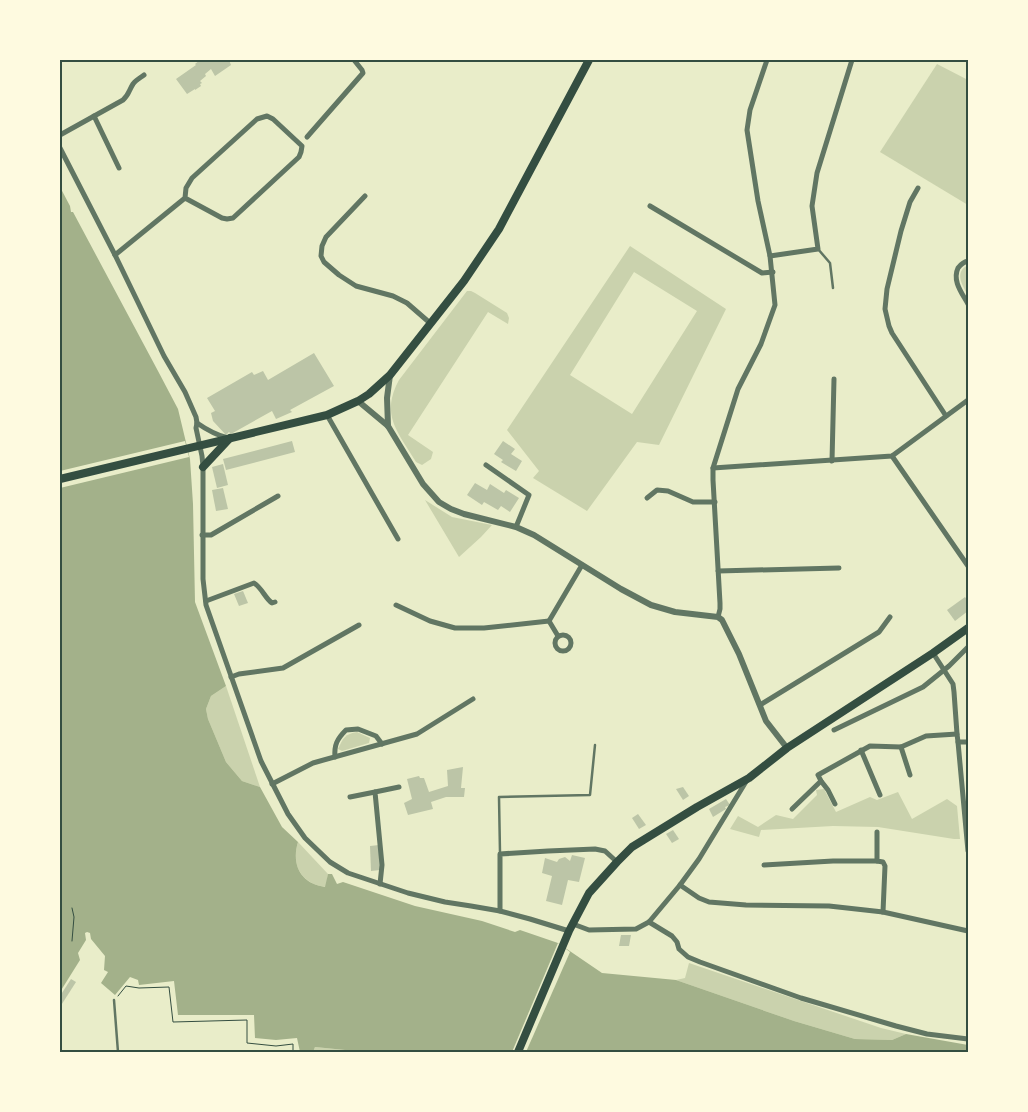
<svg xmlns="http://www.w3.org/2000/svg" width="1028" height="1112" viewBox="0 0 1028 1112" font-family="'Public Sans',sans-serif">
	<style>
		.green { fill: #cad2ad; fill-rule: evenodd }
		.water { fill: #a3b18a }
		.pier { fill: #e9edc9 }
		.building { fill: #bcc5a7 }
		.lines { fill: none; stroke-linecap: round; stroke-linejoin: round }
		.path { stroke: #344e41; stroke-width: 1 }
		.service { stroke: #617663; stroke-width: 2.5 }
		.minor { stroke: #617663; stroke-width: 5 }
		.tertiary { stroke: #617663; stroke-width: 6 }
		.secondary { stroke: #344e41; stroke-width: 8 }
		.neatline { fill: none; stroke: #344e41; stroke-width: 2 }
	</style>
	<rect width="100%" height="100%" fill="#e9edc9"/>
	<g class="green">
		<path d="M937,64L968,80V205L880,152Z"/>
		<path d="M630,246L726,309L659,445L637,442L587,511L533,478L539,471L507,430ZM634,272L697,311L632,414L570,375Z"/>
		<path d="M968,265V295C962,285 954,272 968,265Z"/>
		<path d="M467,291H471L475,293L507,313L509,318L508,324L488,312L408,435L433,452L431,459L422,465L416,462C398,432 380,415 399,380Z"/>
		<path d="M425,500L452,517L492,525L481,537L459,557Z"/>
		<path d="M226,686L260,787L242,781L226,762L208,719L206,709L211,696Z"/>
		<path d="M357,732L370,738L369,743L342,751L338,749C343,738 345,734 357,732Z"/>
		<path d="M824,789L836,812L870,797L877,800L898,792L912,819L947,799L957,806L960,839H954L878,827L833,826L761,830L759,837L730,829L738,816L758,827L776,815L793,819L817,795L816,790Z"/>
		<path d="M298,842L328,874L326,887C301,884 291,865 298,842Z"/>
		<path d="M689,963L881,1028L906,1034L892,1040L855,1039L794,1021L676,980L685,978Z"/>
		<path d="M315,1047L365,1052H313Z"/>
	</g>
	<path class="water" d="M60,187L70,206L71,212H73L158,371L178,409L190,459L193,504L195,602L226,686L211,696L206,709L208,719L226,762L242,781L260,787L282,827L298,842C291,865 301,884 325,887L328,874H332L337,884L343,882L415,906L482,921L515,932L520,930L558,943L602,973L676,980L794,1021L855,1039L892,1040L906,1034L968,1045V1052H365L315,1047L313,1052H300L297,1038L276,1040L255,1038L254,1015H178L174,981L139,985L138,980L130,977L115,995L101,983L108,972L104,970L105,956L91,939L90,933L87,932L85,933L86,940L78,953L80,960L60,992Z"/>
	<g class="pier">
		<path d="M185,441L189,457L60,488V471Z"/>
		<path d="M558,943L570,952L526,1052H512Z"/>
	</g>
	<g class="building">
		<path d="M200,60L202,61L203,60H229L231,65L215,76L211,69L205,74L206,76L200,81L202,83L200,84L201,86L195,90V89L187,94L176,79L196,65L195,64Z"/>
		<path d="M314,353L334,386L290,410L292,412L276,419L272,411L231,434L229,432L226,435L213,421L211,413L215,411L207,398L252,372L254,375L263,371L268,380Z"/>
		<path d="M292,441L295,452L226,470L223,459Z"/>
		<path d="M503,441L515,449L511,454L522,461L516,471L501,462L503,460L494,454Z"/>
		<path d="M223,464L228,485L217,488L212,467Z"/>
		<path d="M475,483L487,490L490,484L504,493L506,490L519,498L510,512L501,506L498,510L484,502L482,505L467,495Z"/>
		<path d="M223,488L228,509L216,511L212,490Z"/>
		<path d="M243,591L248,603L239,606L234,594Z"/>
		<path d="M965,597L968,601V611L955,621L947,610Z"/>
		<path d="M463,767L461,788H465L464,797H446L431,802L433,809L408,815L404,803L412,799L407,779L419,776L420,778H424L429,792L448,786L447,770Z"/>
		<path d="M683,787L689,796L683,800L676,789Z"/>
		<path d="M726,799L730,805L725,807L726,809L713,817L709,809Z"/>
		<path d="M638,814L646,825L639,829L632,818Z"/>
		<path d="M673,830L679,839L672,843L666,834Z"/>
		<path d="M379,845L380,870L371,871L370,846Z"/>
		<path d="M572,855L585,858L579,882L568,880L562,905L546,901L552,876L542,873L545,858L557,862L559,859L565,857L570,861Z"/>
		<path d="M621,935H631L629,946H619Z"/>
		<path d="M71,979L76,982L60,1007V996Z"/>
	</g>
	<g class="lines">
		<g class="path">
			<path d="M72,941L74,917L72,908"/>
			<path d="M118,996L126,986L139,988L169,987L173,1022L247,1020V1043L276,1046L293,1044V1052"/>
		</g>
		<g class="service">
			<path d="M818,249L830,263L833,288"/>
			<path d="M500,853L499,797L590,795L595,745"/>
			<path d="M114,1000L118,1052"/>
		</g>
		<g class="minor">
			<path d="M94,116L119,168"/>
			<path d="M60,135L123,100C129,95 129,90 133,84C136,80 140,78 144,75"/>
			<path d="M307,137L363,73L362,70L354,60"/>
			<path d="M60,148L115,255L164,356L185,392L196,417L197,423L196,428L202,456L203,466V579L206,605L261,761L288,814L305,838L330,862L348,873L408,893L445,902L471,906L500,911L530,919L569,931"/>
			<path d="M918,188L910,202L901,231L887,289L885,309L889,326L892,333L946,416"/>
			<path d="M365,196L326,237L322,246L321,256L324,262L339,275L356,286L393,296L407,303L430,323"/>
			<path d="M650,206L762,273L773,272"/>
			<path d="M115,255L185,198L186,188L192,178L257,119L267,116L273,119L302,146L301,152L299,157L233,218L227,219L222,218L185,198"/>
			<path d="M770,256L818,249L812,206L817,173L852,60"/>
			<path d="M968,261C963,262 961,264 958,268C952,281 962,293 968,304"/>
			<path d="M327,415L398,539"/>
			<path d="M197,423C207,430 216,435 228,438"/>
			<path d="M892,456L968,566"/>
			<path d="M832,461L834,379"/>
			<path d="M486,465L529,495L516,527"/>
			<path d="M713,468L892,456L968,400"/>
			<path d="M647,498L657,490L668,491L693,502H715"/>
			<path d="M202,535H211L278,496"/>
			<path d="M718,571L839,568"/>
			<path d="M206,601L254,583C262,588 265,598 272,603L275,602"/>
			<path d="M396,605L430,621L455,628H484L549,621"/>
			<path d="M718,617L720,609V603L713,480V468L738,389L761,344L775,305L770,256L758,201L747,130L750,110L767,60"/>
			<circle cx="563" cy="643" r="8"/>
			<path d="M558,636L549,621L582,565"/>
			<path d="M933,653L953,684L954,692L957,734L958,742L968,851"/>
			<path d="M231,677L239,674L283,668L359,625"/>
			<path d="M760,705L879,632L890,617"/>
			<path d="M834,730L923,687L949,666L968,647"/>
			<path d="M958,742H968"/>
			<path d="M901,747L910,775"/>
			<path d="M861,750L880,795"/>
			<path d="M335,757C334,745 337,739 346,730L358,729L376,736L382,744"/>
			<path d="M272,784L313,763L417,734L473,699"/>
			<path d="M350,797L375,792"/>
			<path d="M835,804L828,790L821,781L818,775L870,746L901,747L926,736L957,734"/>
			<path d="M792,809L821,781"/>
			<path d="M877,832V861L883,862L885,866L883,912"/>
			<path d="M764,865L833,861H877"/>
			<path d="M380,884L382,865L375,792L399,787"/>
			<path d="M680,885L699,898L709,902L746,905L829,906L883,912L968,931"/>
			<path d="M500,911V854L548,851L595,849L605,851L617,862"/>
			<path d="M649,922L672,936L677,942L679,949L688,957L700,962L801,998L896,1026L927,1034L968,1039"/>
			<path d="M573,924L589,930L636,929L649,922L680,885L699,859L747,780"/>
		</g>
		<g class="tertiary">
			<path d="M358,401L388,426L423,484L439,502L451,509L464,514L516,527L534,535L621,589L651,605L675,612L718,617L722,620L739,654L766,721L787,748"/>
			<path d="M388,426L387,398L390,375"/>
		</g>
		<g class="secondary">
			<path d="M203,467L230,438"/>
			<path d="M60,479L327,415L358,401L369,394L390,375L464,281L499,229L589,60"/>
			<path d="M518,1052L569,931L589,893L617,862L632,847L697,807L749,778L787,748L933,653L968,628"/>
		</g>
	</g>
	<rect width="1028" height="1112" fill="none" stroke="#fefae0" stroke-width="122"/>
	<rect x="61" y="61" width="906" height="990" class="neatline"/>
</svg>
